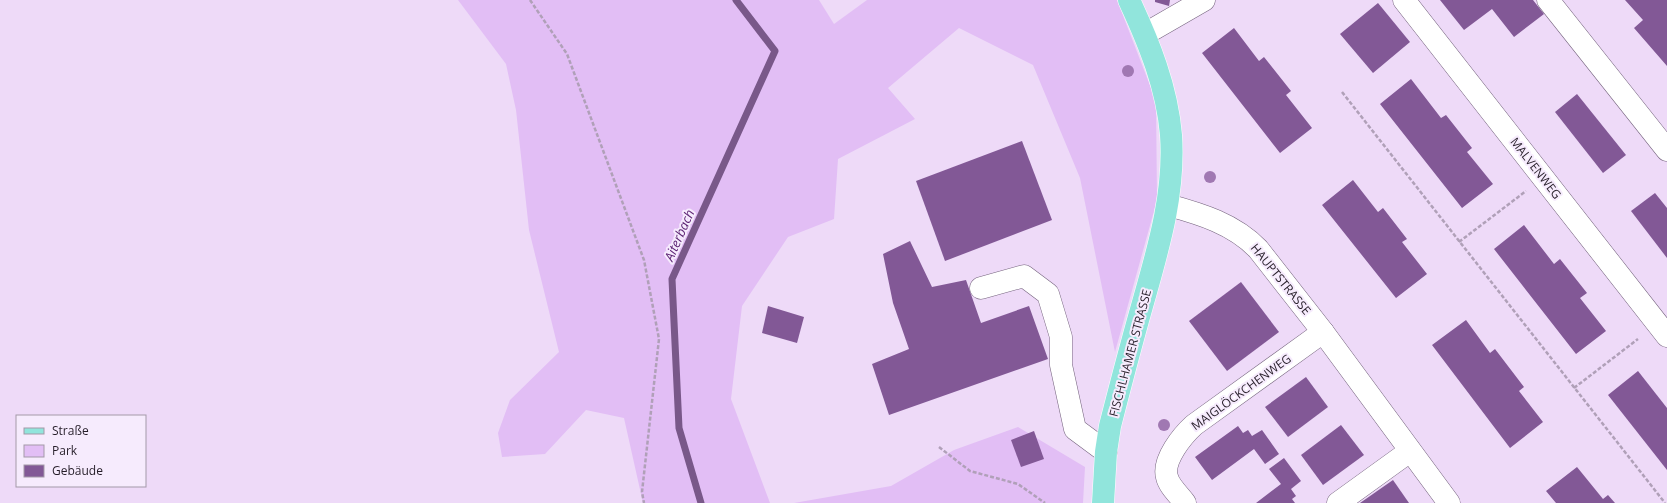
<svg xmlns="http://www.w3.org/2000/svg" width="1667" height="503" viewBox="0 0 1667 503" font-family="'Open Sans',sans-serif">
	<style>
		.green { fill: #e2bef5 }
		.lines { fill: none; stroke-linecap: round; stroke-linejoin: round }
		.stream { stroke: #795889; stroke-width: 7 }
		.building { fill: #825896 }
		.minor-casing { stroke: #74637d; stroke-width: 23 }
		.major-casing { stroke: #fff; stroke-width: 23 }
		.path { stroke: #b0a0b8; stroke-width: 2.5; stroke-dasharray: 4 2; stroke-linecap: butt }
		.minor { stroke: #fff; stroke-width: 22 }
		.major { stroke: #91e5dc; stroke-width: 22 }
		.tree { fill: #a078b2 }
		.labels { text-anchor: middle; dominant-baseline: central; stroke-width: 4; stroke-linejoin: round; paint-order: stroke }
		.street-label { font-size: 12px; fill: #261e29; stroke: #f6ebfd }
		.water-label { font-size: 13px; font-style: italic; fill: #5e2675; stroke: #f6ebfd }
	</style>
	<rect width="100%" height="100%" fill="#eedaf8"/>
	<g class="green">
		<path d="M458,0H819L834,24L867,0H1117L1156,101L1157,200L1115,352L1080,178L1033,65L959,28L888,88L915,119L838,159L834,219L788,237L742,306L731,399L770,503H643L624,418L586,410L545,454L502,457L498,433L510,400L559,352L529,230L516,110L506,64Z"/>
		<path d="M1018,427L1085,467L1083,503H794L891,486L954,450Z"/>
	</g>
	<g class="lines">
		<path class="stream" d="M701,503L679,428L672,279L775,51L736,0"/>
	</g>
	<g class="building">
		<path d="M1155,0H1170L1169,6L1155,2Z"/>
		<path d="M1440,0H1533L1544,14L1514,37L1492,9L1464,30Z"/>
		<path d="M1625,0H1667V66L1634,28L1643,20Z"/>
		<path d="M1378,3L1410,42L1373,73L1340,34Z"/>
		<path d="M1234,28L1259,61L1264,57L1291,91L1286,95L1312,128L1280,153L1202,53Z"/>
		<path d="M1411,79L1441,118L1446,115L1472,148L1467,152L1493,184L1462,208L1380,104Z"/>
		<path d="M1577,94L1626,155L1603,173L1555,112Z"/>
		<path d="M1022,141L1052,220L945,261L916,181Z"/>
		<path d="M1353,180L1378,212L1383,208L1407,239L1402,242L1427,274L1396,298L1322,205Z"/>
		<path d="M1655,193L1667,208V258L1631,211Z"/>
		<path d="M1524,225L1554,264L1560,259L1587,293L1580,298L1606,331L1576,354L1494,249Z"/>
		<path d="M910,241L932,287L966,280L981,323L1029,306L1048,359L889,415L872,364L909,349L893,303L883,254Z"/>
		<path d="M1241,282L1279,332L1227,371L1189,321Z"/>
		<path d="M768,306L804,317L797,343L762,333Z"/>
		<path d="M1466,320L1490,353L1495,349L1524,387L1519,391L1543,422L1510,448L1432,345Z"/>
		<path d="M1638,371L1667,408V470L1608,395Z"/>
		<path d="M1306,377L1328,407L1288,437L1265,407Z"/>
		<path d="M1341,425L1364,455L1323,485L1301,455Z"/>
		<path d="M1238,426L1243,433L1248,430L1252,436L1262,430L1279,454L1265,464L1254,449L1212,480L1195,457Z"/>
		<path d="M1034,431L1044,459L1021,467L1011,440Z"/>
		<path d="M1284,458L1301,481L1291,489L1296,496L1292,499L1295,503H1256L1281,484L1269,469Z"/>
		<path d="M1577,467L1603,499L1608,495L1615,503H1556L1546,491Z"/>
		<path d="M1393,480L1409,503H1360Z"/>
	</g>
	<g class="lines">
		<g class="minor-casing">
			<g id="minor">
				<path d="M1404,0L1667,336"/>
				<path d="M1548,0L1667,150"/>
				<path d="M1145,34L1204,0"/>
				<path d="M1168,205C1201,214 1234,224 1258,249L1323,332L1449,503"/>
				<path d="M981,288L1024,276L1048,294L1061,337V365L1075,429L1106,452"/>
				<path d="M1185,503C1179,495 1169,486 1167,477C1162,460 1183,435 1194,425L1323,332"/>
				<path d="M1338,503L1410,451"/>
			</g>
		</g>
		<g class="major-casing">
			<path id="major" d="M1103,503L1106,452L1110,426C1121,383 1132,341 1144,299C1159,246 1175,192 1171,135C1167,87 1149,43 1129,0"/>
		</g>
		<g class="path">
			<path d="M530,0L567,54L644,260L659,339L642,492L644,503"/>
			<path d="M1342,92L1665,503"/>
			<path d="M1459,242L1526,191"/>
			<path d="M1574,388L1638,339"/>
			<path d="M939,447L970,471L1018,484L1045,503"/>
		</g>
		<use href="#minor" class="minor"/>
		<use href="#major" class="major"/>
	</g>
	<g class="tree">
		<circle cx="1128" cy="71" r="6"/>
		<circle cx="1210" cy="177" r="6"/>
		<circle cx="1164" cy="425" r="6"/>
	</g>
	<g class="labels">
		<g class="street-label">
			<text transform="translate(1536 168) rotate(52)">MALVENWEG</text>
			<text transform="translate(1281 279) rotate(51)">HAUPTSTRASSE</text>
			<text transform="translate(1130 353) rotate(-75)">FISCHLHAMER STRASSE</text>
			<text transform="translate(1241 392) rotate(-36)">MAIGLÖCKCHENWEG</text>
		</g>
		<g class="water-label">
			<text transform="translate(679 235) rotate(-66)">Aiterbach</text>
		</g>
	</g>
	<rect x="16" y="415" width="130" height="72" fill="#f6ebfd" stroke="#a399a8"/>
	<rect x="24" y="428" width="20" height="6" fill="#91e5dc" stroke="#a399a8"/>
	<text x="52" y="435" font-size="12" fill="#261e29">Straße</text>
	<rect x="24" y="445" width="20" height="12" fill="#e2bef5" stroke="#a399a8"/>
	<text x="52" y="455" font-size="12" fill="#261e29">Park</text>
	<rect x="24" y="465" width="20" height="12" fill="#825896" stroke="#a399a8"/>
	<text x="52" y="475" font-size="12" fill="#261e29">Gebäude</text>
</svg>
